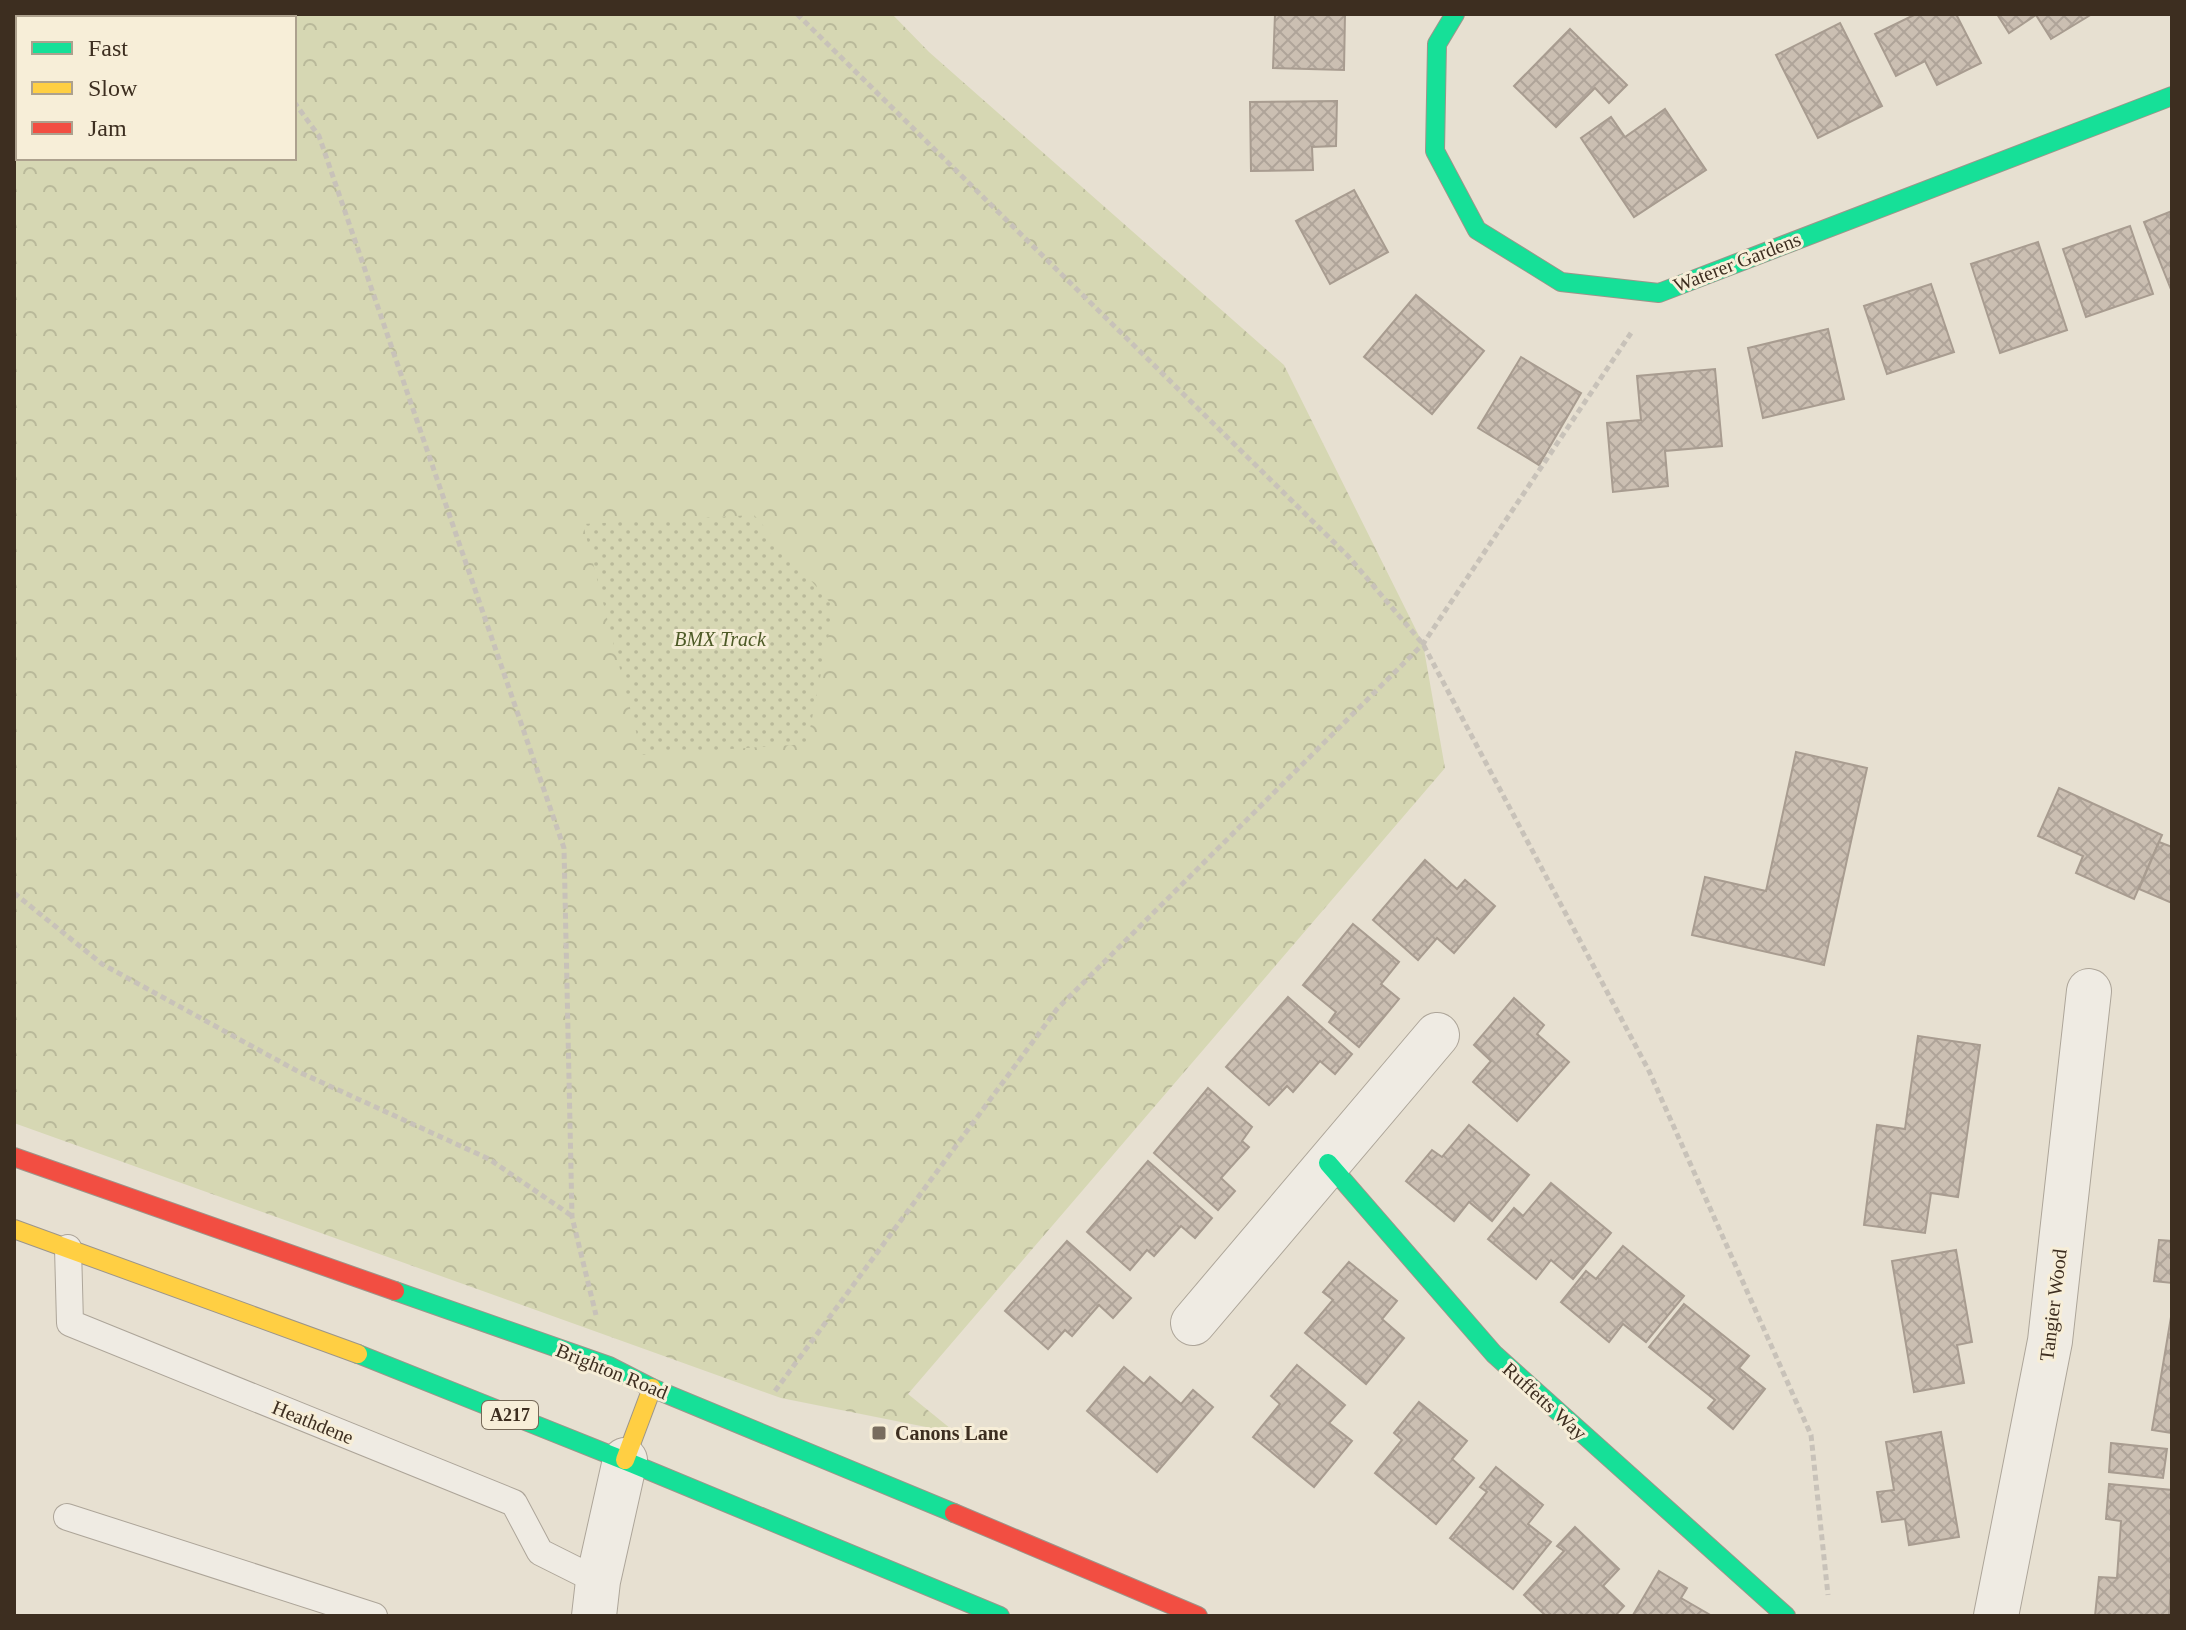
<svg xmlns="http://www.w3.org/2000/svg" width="2186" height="1630" viewBox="0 0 2186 1630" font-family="Georgia,serif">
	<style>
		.forest { fill: url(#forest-crowns); fill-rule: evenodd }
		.park { fill: url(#park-dots) }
		.building { fill: url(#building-cross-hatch); stroke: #a89c90; stroke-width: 2 }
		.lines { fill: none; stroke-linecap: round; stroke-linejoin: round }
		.lane-casing { stroke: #ada599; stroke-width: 28 }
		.street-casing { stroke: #ada599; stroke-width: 46 }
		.fast-casing { stroke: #9c958a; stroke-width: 20 }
		.slow-casing { stroke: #9c958a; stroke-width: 20 }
		.jam-casing { stroke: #9c958a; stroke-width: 20 }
		.path { stroke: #c8c2b9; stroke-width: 5; stroke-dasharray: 6 4; stroke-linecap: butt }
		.lane { stroke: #efebe3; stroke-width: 26 }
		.street { stroke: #efebe3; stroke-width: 44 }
		.fast { stroke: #16e098; stroke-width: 18 }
		.slow { stroke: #ffcf43; stroke-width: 18 }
		.jam { stroke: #f24e42; stroke-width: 18 }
		.poi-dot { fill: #786c5e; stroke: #f7eed8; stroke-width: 3 }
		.labels { text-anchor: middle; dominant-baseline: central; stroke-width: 6; stroke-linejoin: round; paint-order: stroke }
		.shield { fill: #f7eed8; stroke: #756857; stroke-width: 2 }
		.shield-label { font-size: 18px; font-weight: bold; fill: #3d2e20 }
		.street-label { font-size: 20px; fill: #3d2e20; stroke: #f7eed8 }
		.park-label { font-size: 20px; font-style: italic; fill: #4d5a26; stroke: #f7eed8 }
		.poi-label { font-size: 20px; font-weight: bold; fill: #3d2e20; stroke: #f7eed8; text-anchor: start }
	</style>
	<defs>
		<pattern id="forest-crowns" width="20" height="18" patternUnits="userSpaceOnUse" patternTransform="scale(2)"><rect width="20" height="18" fill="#d6d7b3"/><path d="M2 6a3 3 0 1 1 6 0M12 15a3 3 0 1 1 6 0" fill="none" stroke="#b9b99a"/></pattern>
		<pattern id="park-dots" width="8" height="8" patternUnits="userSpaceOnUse" patternTransform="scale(2)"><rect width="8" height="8" fill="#d6d7b3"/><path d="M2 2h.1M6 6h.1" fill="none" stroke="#b9b99a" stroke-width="1.8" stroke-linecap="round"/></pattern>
		<pattern id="building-cross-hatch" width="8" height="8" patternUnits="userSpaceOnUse" patternTransform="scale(2)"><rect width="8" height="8" fill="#cbbfb2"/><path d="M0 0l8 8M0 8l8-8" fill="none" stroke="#afa499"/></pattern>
	</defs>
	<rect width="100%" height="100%" fill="#e7e0d1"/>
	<path class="forest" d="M14,14H892L929,52L1284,365L1423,644L1445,768L908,1394L956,1433L781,1398L14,1123ZM18,18H294V158H18Z"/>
	<path class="park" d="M754,515L834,607L807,744L642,755L583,524Z"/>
	<g class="building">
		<path d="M1275,14H1345L1344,70L1273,68Z"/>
		<path d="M1916,14H1956L1981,63L1937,85L1925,61L1896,76L1875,34Z"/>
		<path d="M1997,14H2092L2051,39L2036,15L2009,33Z"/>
		<path d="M1840,23L1882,106L1818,138L1776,55Z"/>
		<path d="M1570,29L1627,85L1609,103L1595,88L1556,127L1514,86Z"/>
		<path d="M1337,101L1336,146L1312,147L1313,170L1251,171L1250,102Z"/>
		<path d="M1665,109L1706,170L1634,217L1581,138L1611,117L1625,137Z"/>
		<path d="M1354,190L1388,252L1330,284L1296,221Z"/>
		<path d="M2172,211V292L2144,222Z"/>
		<path d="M2130,226L2153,294L2086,317L2063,249Z"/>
		<path d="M2038,242L2067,330L2000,353L1971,264Z"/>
		<path d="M1931,284L1954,352L1887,374L1864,306Z"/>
		<path d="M1416,295L1484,351L1432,414L1364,357Z"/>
		<path d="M1828,329L1844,399L1763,418L1748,348Z"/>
		<path d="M1521,357L1581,393L1539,465L1478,428Z"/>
		<path d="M1715,369L1722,446L1665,451L1668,486L1613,492L1607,423L1641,420L1637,376Z"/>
		<path d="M1796,752L1867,768L1824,965L1692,935L1705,877L1766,891Z"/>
		<path d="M2059,788L2162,835L2134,899L2076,873L2083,856L2038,836Z"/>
		<path d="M2159,842L2172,847V903L2139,889Z"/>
		<path d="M1425,860L1457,889L1465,880L1495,906L1454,953L1437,938L1418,960L1373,920Z"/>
		<path d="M1353,924L1399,962L1381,984L1399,999L1359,1047L1329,1022L1336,1012L1303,985Z"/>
		<path d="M1288,997L1352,1054L1335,1074L1320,1061L1293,1092L1287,1086L1269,1105L1226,1067Z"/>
		<path d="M1514,998L1544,1025L1537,1034L1569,1062L1517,1121L1473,1082L1491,1061L1474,1045Z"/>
		<path d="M1918,1036L1980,1045L1958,1197L1931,1193L1925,1233L1864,1225L1877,1125L1905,1129Z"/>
		<path d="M1208,1088L1252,1127L1242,1141L1249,1147L1221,1178L1235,1191L1218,1210L1154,1153Z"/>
		<path d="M1469,1125L1529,1175L1492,1221L1469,1202L1454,1221L1406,1181L1432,1150L1442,1157Z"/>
		<path d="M1148,1161L1212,1218L1195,1238L1181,1226L1154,1256L1147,1250L1130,1270L1087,1232Z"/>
		<path d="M1551,1183L1611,1233L1573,1279L1551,1260L1536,1279L1488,1239L1514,1208L1523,1216Z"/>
		<path d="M2159,1240L2172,1241V1283L2154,1281Z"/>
		<path d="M1067,1241L1131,1298L1113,1318L1099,1305L1072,1336L1065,1330L1048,1349L1005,1311Z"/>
		<path d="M1623,1246L1684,1296L1646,1342L1623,1324L1609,1342L1561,1302L1586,1271L1596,1279Z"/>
		<path d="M1956,1250L1972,1342L1957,1345L1964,1383L1914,1392L1892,1261Z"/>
		<path d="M1349,1262L1397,1301L1382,1319L1404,1338L1366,1384L1305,1333L1333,1300L1323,1292Z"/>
		<path d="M1684,1304L1749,1356L1739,1368L1765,1389L1733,1429L1708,1408L1715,1400L1649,1347Z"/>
		<path d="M2171,1317H2172V1433L2152,1430Z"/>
		<path d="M1297,1365L1345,1405L1329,1423L1352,1441L1314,1487L1253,1437L1280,1404L1271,1396Z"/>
		<path d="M1124,1367L1144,1384L1150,1377L1181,1404L1193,1390L1213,1407L1157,1472L1087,1411Z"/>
		<path d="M1419,1402L1467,1441L1452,1459L1474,1478L1436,1524L1375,1473L1402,1440L1394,1433Z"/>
		<path d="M1941,1432L1959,1537L1909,1545L1905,1519L1882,1522L1877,1492L1894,1490L1886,1442Z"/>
		<path d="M2111,1443L2167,1449L2163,1478L2109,1472Z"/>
		<path d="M1496,1467L1543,1505L1528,1524L1551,1542L1513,1589L1450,1538L1487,1492L1480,1487Z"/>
		<path d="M2109,1484L2172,1490V1576L2169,1616H2095L2099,1577L2117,1578L2121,1521L2106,1519Z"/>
		<path d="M1575,1527L1619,1569L1603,1586L1624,1606L1615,1616H1546L1524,1595L1564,1551L1557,1546Z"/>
		<path d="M1659,1571L1687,1588L1681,1598L1712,1616L1633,1615Z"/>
	</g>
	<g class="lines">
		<g class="lane-casing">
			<g id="lane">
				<path d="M68,1248L70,1323L514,1503L540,1552L598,1581"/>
				<path d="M67,1517L374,1616"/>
			</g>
		</g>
		<g class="street-casing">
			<g id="street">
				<path d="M1193,1323L1437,1035"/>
				<path d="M594,1616L598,1581L625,1460"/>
				<path d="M1996,1616L2050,1341L2089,991"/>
			</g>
		</g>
		<g class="fast-casing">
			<g id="fast">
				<path d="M1455,14L1437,44L1435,151L1477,230L1561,282L1659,293L2172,96"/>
				<path d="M1328,1163L1494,1354L1786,1616"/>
				<path d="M395,1291L609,1366L652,1388L954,1513"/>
				<path d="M358,1354L633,1464L1000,1616"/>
			</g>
		</g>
		<g class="slow-casing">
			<g id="slow">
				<path d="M14,1229L358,1354"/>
				<path d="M625,1460L652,1388"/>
			</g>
		</g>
		<g class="jam-casing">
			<g id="jam">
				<path d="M14,1157L395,1291"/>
				<path d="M954,1513L1198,1616"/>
			</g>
		</g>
		<g class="path">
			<path d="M228,14L231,18"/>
			<path d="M797,14L1348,556L1423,644L1649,1071L1811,1435L1828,1595"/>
			<path d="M294,102L319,136L564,848L572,1217L596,1315"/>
			<path d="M14,893L102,964L299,1072L489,1159L572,1216"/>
			<path d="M775,1391L1057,1009L1423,644L1631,333"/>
		</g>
		<use href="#lane" class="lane"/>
		<use href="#street" class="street"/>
		<use href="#fast" class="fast"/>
		<use href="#slow" class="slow"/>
		<use href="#jam" class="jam"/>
	</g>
	<rect class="poi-dot" x="871" y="1425" width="16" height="16" rx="4"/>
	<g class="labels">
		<rect class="shield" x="482" y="1401" width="56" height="28" rx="6"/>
		<g class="shield-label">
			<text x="510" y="1415">A217</text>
		</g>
		<g class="street-label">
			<text transform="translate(1737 262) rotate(-21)">Waterer Gardens</text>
			<text transform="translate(2053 1305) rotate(-83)">Tangier Wood</text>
			<text transform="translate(612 1371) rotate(22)">Brighton Road</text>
			<text transform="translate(1545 1401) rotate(42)">Ruffetts Way</text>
			<text transform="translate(313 1422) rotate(22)">Heathdene</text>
		</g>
		<g class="park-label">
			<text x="720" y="639">BMX Track</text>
		</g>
		<g class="poi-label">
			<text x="895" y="1433">Canons Lane</text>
		</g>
	</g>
	<rect width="2186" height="1630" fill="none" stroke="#3d2e20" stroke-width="32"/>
	<rect x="16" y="16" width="280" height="144" fill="#f7eed8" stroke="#ada18e" stroke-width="2"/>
	<rect x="32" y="42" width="40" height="12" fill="#16e098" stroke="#ada18e" stroke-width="2"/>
	<text x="88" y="56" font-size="24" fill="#3d2e20">Fast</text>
	<rect x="32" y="82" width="40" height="12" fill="#ffcf43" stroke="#ada18e" stroke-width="2"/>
	<text x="88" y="96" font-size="24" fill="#3d2e20">Slow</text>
	<rect x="32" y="122" width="40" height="12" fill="#f24e42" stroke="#ada18e" stroke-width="2"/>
	<text x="88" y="136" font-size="24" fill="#3d2e20">Jam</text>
</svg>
